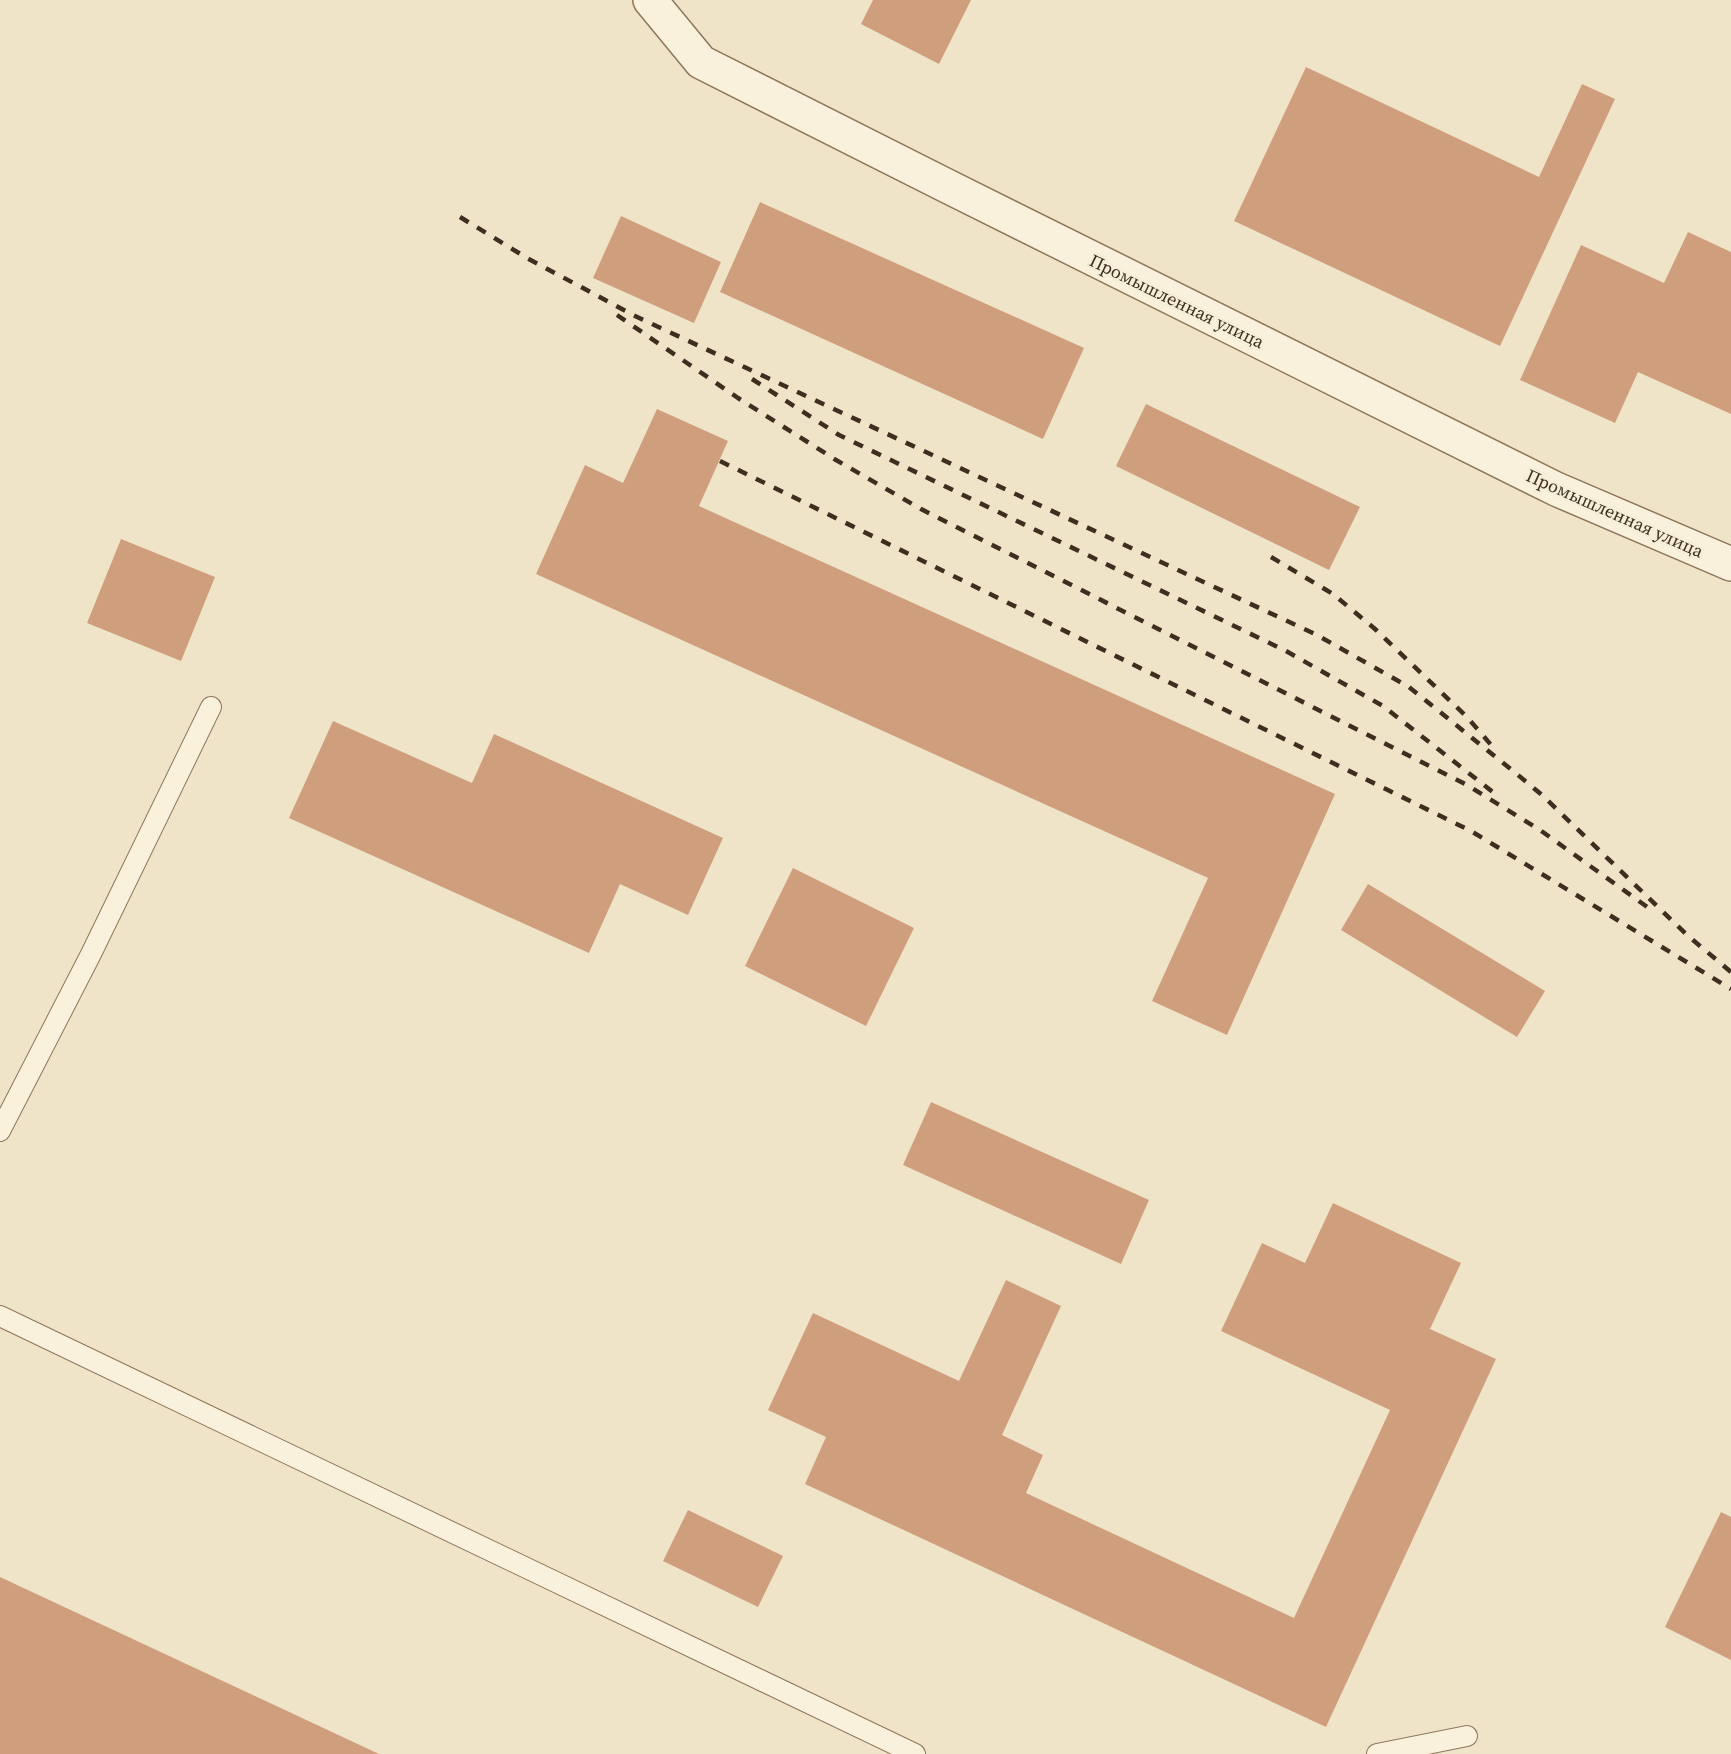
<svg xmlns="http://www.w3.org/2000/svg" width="1731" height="1754" viewBox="0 0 1731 1754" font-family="'Source Serif 4',serif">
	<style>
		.building { fill: #cf9f7d }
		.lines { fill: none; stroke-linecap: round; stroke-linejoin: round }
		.service-casing { stroke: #8d765c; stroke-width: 22 }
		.minor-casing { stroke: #8d765c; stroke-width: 36 }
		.service { stroke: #faf1dc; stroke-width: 20 }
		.minor { stroke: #faf1dc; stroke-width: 33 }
		.rail { stroke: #3d2e20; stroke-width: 4.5; stroke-dasharray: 10 10; stroke-linecap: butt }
		.labels { text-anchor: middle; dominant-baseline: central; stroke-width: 6; stroke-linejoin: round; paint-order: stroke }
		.street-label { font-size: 18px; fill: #3d2e20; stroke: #f7eed8 }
	</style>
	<rect width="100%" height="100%" fill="#f0e4c8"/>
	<g class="building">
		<path d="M873,0H971L939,64L861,24Z"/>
		<path d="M1306,67L1539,177L1582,84L1615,99L1500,346L1234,221Z"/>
		<path d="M760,202L1084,348L1043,439L720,292Z"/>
		<path d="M621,216L721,262L694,323L593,278Z"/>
		<path d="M1688,232L1731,252V414L1638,372L1615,423L1520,380L1581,245L1664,283Z"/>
		<path d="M1146,404L1360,507L1329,570L1116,466Z"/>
		<path d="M657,409L728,441L699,506L1335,794L1227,1035L1152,1001L1208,878L536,574L585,465L623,483Z"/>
		<path d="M121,539L215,577L181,661L87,623Z"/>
		<path d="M333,721L472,783L494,734L723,838L688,915L620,884L589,953L289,818Z"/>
		<path d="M793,868L914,928L866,1026L745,966Z"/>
		<path d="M1368,884L1545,991L1517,1037L1341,930Z"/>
		<path d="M931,1102L1149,1200L1121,1264L903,1165Z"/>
		<path d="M1333,1203L1461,1263L1430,1329L1496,1359L1326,1727L805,1484L826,1437L768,1410L813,1313L959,1381L1006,1280L1061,1306L1002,1435L1043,1455L1026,1493L1294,1618L1390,1410L1221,1331L1262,1243L1305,1263Z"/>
		<path d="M688,1510L783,1556L758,1607L663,1561Z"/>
		<path d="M1721,1512L1731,1517V1660L1665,1627Z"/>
		<path d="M0,1577L379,1754H0Z"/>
	</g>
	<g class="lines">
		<g class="service-casing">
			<g id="service">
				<path d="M0,1131L91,954L211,707"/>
				<path d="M0,1316L915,1754"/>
				<path d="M1377,1754L1467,1736"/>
			</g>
		</g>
		<g class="minor-casing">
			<path id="minor" d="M650,0L701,62L947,186L1556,489L1731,564"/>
		</g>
		<use href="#service" class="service"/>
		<use href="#minor" class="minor"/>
		<g class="rail">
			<path d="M460,217L527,258L633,315L1317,635L1409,687L1518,775L1542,795L1687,935L1731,972"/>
			<path d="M617,315L738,398L836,460L921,509L1467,785L1540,830L1650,909"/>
			<path d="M752,379L839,435L1286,651L1383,706L1498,796"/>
			<path d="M720,461L1471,831L1731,989"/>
			<path d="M1271,557L1333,594L1375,629L1467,717L1492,746"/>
		</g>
	</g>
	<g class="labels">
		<g class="street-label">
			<text transform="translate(1177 301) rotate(26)">Промышленная улица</text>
			<text transform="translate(1615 513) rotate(24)">Промышленная улица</text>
		</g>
	</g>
</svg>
